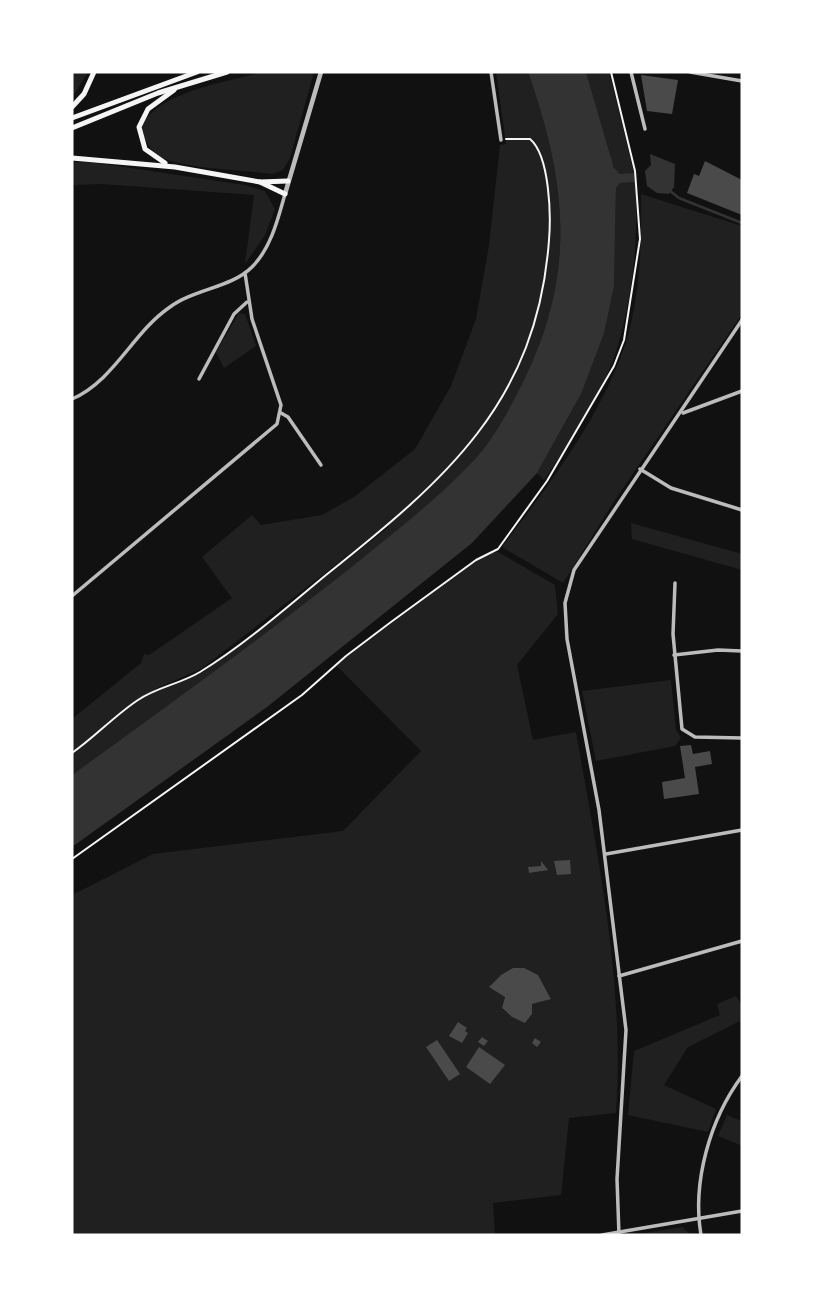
<svg xmlns="http://www.w3.org/2000/svg" width="814" height="1307" viewBox="0 0 814 1307" font-family="'Asap Condensed',sans-serif">
	<style>
		.green { fill: #202020; fill-rule: evenodd }
		.water { fill: #333 }
		.lines { fill: none; stroke-linecap: round; stroke-linejoin: round }
		.stream { stroke: #333; stroke-width: 2.5 }
		.building { fill: #4a4a4a }
		.path { stroke: #f5f5f5; stroke-width: 2 }
		.minor { stroke: #bcbcbc; stroke-width: 3.5 }
		.tertiary { stroke: #bcbcbc; stroke-width: 4.5 }
		.trunk { stroke: #f5f5f5; stroke-width: 5 }
	</style>
	<rect width="100%" height="100%" fill="#111"/>
	<g class="green">
		<path d="M72,72H88L72,98Z"/>
		<path d="M262,72H314L290,158L283,170L273,174C244,170 188,169 163,158C150,152 144,140 142,127C155,92 228,82 262,72Z"/>
		<path d="M496,72H528C568,187 577,277 520,388C507,413 494,438 475,459C434,504 382,542 335,580C249,647 160,711 72,775V719L141,663L144,654L149,655L232,598L202,557L252,515L261,525L322,515L354,497L415,449L451,386L476,319L489,245L500,145L506,144ZM387,525L389,527L203,672L156,692L155,689L201,669Z"/>
		<path d="M586,72H609L634,173L619,175L614,168Z"/>
		<path d="M72,162L97,163L245,185L265,191L275,209L265,235L245,264L254,195L101,184L72,185Z"/>
		<path d="M635,182C640,237 631,312 612,363C596,404 569,444 544,480L537,473L581,394L614,286L616,188L619,183Z"/>
		<path d="M641,194L742,226V314L615,500L563,583L502,547C549,485 601,417 626,342C640,297 642,241 641,194Z"/>
		<path d="M239,313L245,314L256,346L224,368L216,352Z"/>
		<path d="M631,523L742,554V570L632,539Z"/>
		<path d="M498,552L555,585L558,614L517,665L533,740L576,732C598,858 625,985 616,1113L569,1118L561,1195L493,1203L495,1235H72V895L153,854L343,831L421,751L336,665L476,560L486,554ZM519,968L538,975L551,998L532,1004V1014L525,1022L512,1017L502,1009L505,997L490,986L501,975Z"/>
		<path d="M671,680L676,730L681,738L675,746L596,761L582,691Z"/>
		<path d="M736,996L742,1006V1020L688,1047L664,1085L716,1109L708,1132L628,1115L634,1051L720,1015L717,1004Z"/>
		<path d="M727,1115L742,1121V1146L718,1136Z"/>
		<path d="M682,1227L691,1235H633Z"/>
	</g>
	<g class="water">
		<path d="M528,72H586L614,168L620,174L634,173L635,182L620,183L616,188L614,286L604,333L581,394L537,473L472,543L267,707L72,847V775C160,711 249,647 335,580C382,542 433,504 475,459C494,438 507,413 520,388C577,276 568,187 528,72Z"/>
		<path d="M650,154L675,164L674,187L669,194L657,193L647,186L645,171L651,165Z"/>
	</g>
	<g class="lines">
		<path class="stream" d="M669,190L679,198L742,223"/>
	</g>
	<g class="building">
		<path d="M641,75L678,80L672,114L647,111Z"/>
		<path d="M705,161L742,180V215L687,193L694,174L699,176Z"/>
		<path d="M691,745L693,754L710,751L712,764L695,767L699,794L664,799L662,782L685,778L680,746Z"/>
		<path d="M570,860L571,874L557,875L554,861Z"/>
		<path d="M541,861L548,870L529,873L528,867L541,866Z"/>
		<path d="M513,968H524L538,975L551,999L532,1004V1014L525,1023L512,1017L502,1008L505,997L489,987L501,975Z"/>
		<path d="M458,1022L467,1028L465,1031L468,1033L462,1043L449,1036Z"/>
		<path d="M482,1037L488,1041L484,1046L478,1042Z"/>
		<path d="M535,1038L541,1042L537,1047L532,1043Z"/>
		<path d="M437,1040L460,1074L449,1081L426,1047Z"/>
		<path d="M479,1047L505,1065L490,1084L466,1067Z"/>
	</g>
	<g class="lines">
		<g class="path">
			<path d="M72,753C95,737 114,716 138,700C157,687 180,684 200,672C244,645 286,608 326,575C445,480 537,403 549,240C551,216 550,156 530,139H506"/>
			<path d="M72,859L302,695L346,656L391,622L476,560L498,549L547,481L614,366L624,340L640,239L635,171L611,72"/>
		</g>
		<g class="minor">
			<path d="M491,72L501,140"/>
			<path d="M631,72L645,129"/>
			<path d="M690,72L742,81"/>
			<path d="M199,379L234,314L247,302"/>
			<path d="M72,399C114,381 133,332 170,307C194,289 231,288 252,267C271,248 278,219 285,194"/>
			<path d="M281,413L288,417L321,465"/>
			<path d="M683,413L742,391"/>
			<path d="M640,469L671,488L742,510"/>
			<path d="M675,583L673,634L682,729L695,737L742,738"/>
			<path d="M72,596L277,424L281,405L252,319L245,273"/>
			<path d="M674,655L718,650L742,651"/>
			<path d="M606,854L742,830"/>
			<path d="M619,976L742,941"/>
			<path d="M602,1235L742,1211"/>
			<path d="M619,1235L617,1179L626,1030L599,810L567,639L565,603L574,570L742,320"/>
			<path d="M701,1235C692,1182 710,1119 742,1076"/>
		</g>
		<path class="tertiary" d="M285,194L321,72"/>
		<g class="trunk">
			<path d="M72,107L84,94L94,72"/>
			<path d="M72,118L197,72"/>
			<path d="M72,128L158,93L227,72"/>
			<path d="M72,158L175,167L260,182L285,194"/>
			<path d="M165,163L145,149L139,127L148,109L174,90"/>
			<path d="M260,182L288,181"/>
		</g>
	</g>
	<rect width="814" height="1307" fill="none" stroke="#ffffff" stroke-width="147"/>
</svg>
